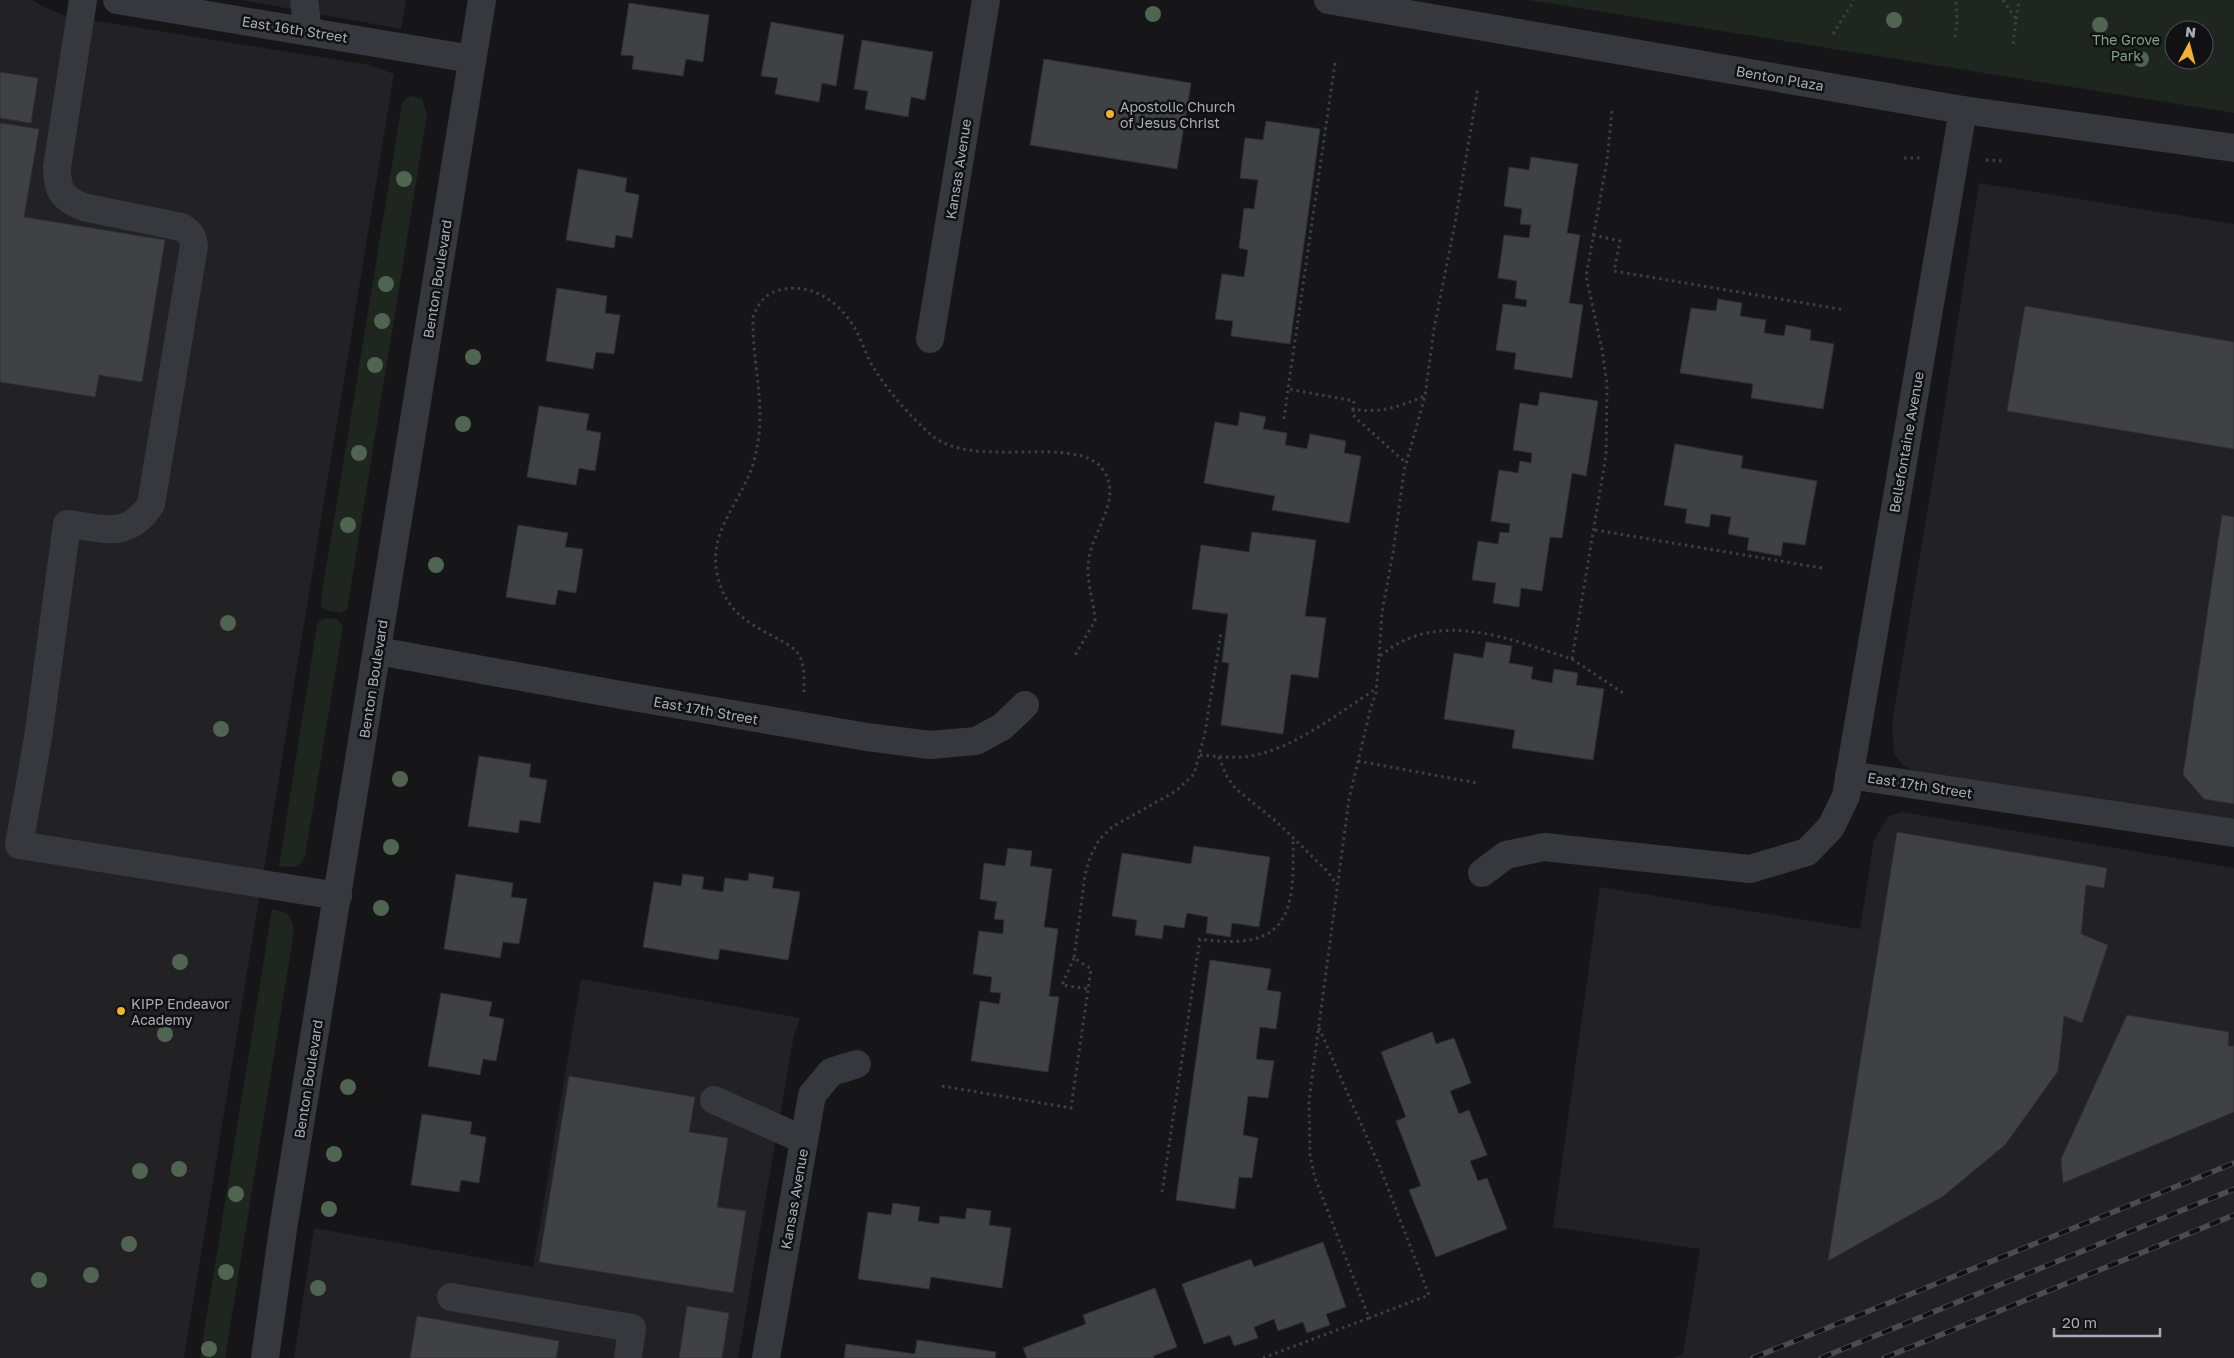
<svg xmlns="http://www.w3.org/2000/svg" width="2234" height="1358" viewBox="0 0 2234 1358" font-family="'Golos Text',sans-serif">
	<style>
		.built { fill: #222225 }
		.green { fill: #1e261f; fill-rule: evenodd }
		.building { fill: #404145; stroke: #303034 }
		.lines { fill: none; stroke-linecap: round; stroke-linejoin: round }
		.path { stroke: #3d3f44; stroke-width: 3; stroke-dasharray: 2.5 4; stroke-linecap: butt }
		.minor { stroke: #37383d; stroke-width: 28 }
		.rail-casing { stroke: #4a4c52; stroke-width: 5.5 }
		.rail { stroke: #111113; stroke-width: 4; stroke-dasharray: 11; stroke-linecap: butt }
		.tree { fill: #506452 }
		.poi-dot { fill: #f2b134; stroke: #111113; stroke-width: 2 }
		.labels { text-anchor: middle; dominant-baseline: central; stroke-width: 5; stroke-linejoin: round; paint-order: stroke }
		.street-label { font-size: 14px; fill: #a8adb8; stroke: #111113 }
		.park-label { font-size: 14px; fill: #7fa381; stroke: #111113 }
		.poi-label { font-size: 14px; fill: #a8adb8; stroke: #111113; text-anchor: start }
	</style>
	<rect width="100%" height="100%" fill="#161618"/>
	<g class="built">
		<path d="M0,0H32L44,7L66,16L370,65L394,74L184,1358H0Z"/>
		<path d="M241,0H406L401,29Z"/>
		<path d="M1979,183L2234,224V826L1916,772L1903,765L1894,754L1892,724L1945,404Z"/>
		<path d="M1902,812L2234,868V1358H1673L1683,1354L1700,1249L1553,1227L1600,887L1860,929L1874,840L1889,816Z"/>
		<path d="M581,979L800,1018L794,1035L738,1358H294L314,1228L533,1267Z"/>
	</g>
	<g class="green">
		<path d="M1528,0H2234V113ZM2174,30H2204V60H2174Z"/>
		<path d="M411,96L422,99L427,115L347,610L340,613L325,610L321,606V599L402,104L406,98Z"/>
		<path d="M328,618L337,619L343,627L305,857C300,868 291,868 279,866L317,625L321,620Z"/>
		<path d="M272,909C287,912 292,915 294,931L225,1358H200Z"/>
	</g>
	<g class="building">
		<path d="M629,3L709,15L703,62L686,59L683,76L632,69L634,56L621,55Z"/>
		<path d="M771,22L844,35L836,86L822,83L819,102L775,94L778,78L761,76Z"/>
		<path d="M862,40L933,52L925,100L911,97L908,117L865,109L868,91L854,89Z"/>
		<path d="M1044,59L1191,83L1177,169L1030,145Z"/>
		<path d="M0,72L38,78L31,123L0,118Z"/>
		<path d="M1266,121L1320,129L1290,344L1231,336L1233,321L1215,319L1222,274L1244,277L1248,250L1239,248L1244,208L1254,209L1258,180L1240,178L1245,138L1263,140Z"/>
		<path d="M0,123L39,129L24,217L165,240L142,382L99,375L95,397L0,382Z"/>
		<path d="M1531,157L1578,164L1567,233L1580,235L1569,303L1583,305L1572,378L1514,369L1516,353L1496,350L1503,304L1526,307L1527,300L1515,298L1517,281L1498,278L1504,235L1529,238L1531,225L1520,224L1522,209L1504,206L1509,167L1529,170Z"/>
		<path d="M578,169L627,178L625,192L639,195L632,238L616,235L614,248L566,240Z"/>
		<path d="M557,288L607,296L605,313L620,315L614,354L596,352L593,369L546,361Z"/>
		<path d="M1718,299L1742,303L1740,316L1766,320L1764,333L1784,336L1786,325L1811,330L1810,340L1834,344L1823,409L1751,398L1753,384L1680,373L1691,308L1716,311Z"/>
		<path d="M2025,306L2234,342V449L2007,411Z"/>
		<path d="M1540,392L1598,401L1586,476L1572,473L1562,538L1550,537L1542,591L1521,588L1519,607L1493,603L1496,583L1472,580L1478,541L1498,544L1500,532L1509,533L1510,524L1491,521L1499,470L1518,473L1520,461L1531,463L1532,453L1513,450L1520,403L1538,406Z"/>
		<path d="M539,406L589,414L586,430L601,433L595,471L579,468L576,485L527,477Z"/>
		<path d="M1240,412L1266,417L1263,429L1287,433L1285,445L1307,449L1310,434L1346,441L1344,453L1361,456L1349,523L1272,510L1275,496L1204,483L1215,422L1238,426Z"/>
		<path d="M1675,444L1743,456L1741,468L1817,481L1805,545L1783,542L1781,556L1747,550L1749,538L1728,534L1731,517L1711,514L1709,527L1685,523L1687,509L1664,505Z"/>
		<path d="M2222,515L2234,517V804L2204,799L2183,775Z"/>
		<path d="M518,525L568,533L565,547L583,549L576,593L558,590L555,605L506,597Z"/>
		<path d="M1252,532L1316,540L1305,616L1326,618L1318,678L1291,674L1283,734L1221,725L1229,663L1222,662L1228,614L1192,609L1201,545L1249,552Z"/>
		<path d="M1486,642L1512,646L1509,663L1533,667L1531,679L1552,683L1554,669L1578,673L1576,685L1604,689L1593,760L1512,748L1515,730L1444,719L1454,653L1483,658Z"/>
		<path d="M479,756L531,764L529,777L547,780L540,823L520,820L518,833L468,826Z"/>
		<path d="M1897,832L2107,868L2104,888L2086,885L2081,934L2108,945L2082,1023L2064,1016L2058,1071L2005,1145L1942,1197L1828,1261Z"/>
		<path d="M1194,846L1270,857L1259,927L1232,923L1230,937L1206,933L1208,917L1187,913L1184,928L1164,925L1162,939L1135,935L1137,920L1112,916L1122,853L1191,864Z"/>
		<path d="M1008,848L1032,851L1030,866L1052,869L1044,927L1058,929L1049,996L1059,997L1048,1072L971,1061L980,1001L999,1004L1001,993L990,992L992,977L973,974L979,931L1003,934L1004,920L994,919L997,902L980,899L984,863L1005,866Z"/>
		<path d="M749,873L774,877L772,888L800,892L788,960L720,949L718,960L643,947L654,882L681,886L683,874L704,877L702,889L723,892L725,878L748,881Z"/>
		<path d="M456,874L513,883L511,897L527,899L519,944L503,942L500,958L444,949Z"/>
		<path d="M1210,960L1271,969L1267,990L1281,992L1276,1029L1260,1027L1256,1059L1274,1061L1268,1098L1248,1096L1243,1135L1258,1138L1252,1178L1239,1177L1235,1209L1176,1200Z"/>
		<path d="M441,993L492,1002L489,1016L504,1019L496,1061L483,1059L480,1075L428,1066Z"/>
		<path d="M2127,1015L2229,1032L2228,1046H2234V1112L2063,1183L2061,1159Z"/>
		<path d="M1432,1032L1436,1044L1454,1038L1471,1083L1450,1091L1459,1114L1469,1110L1487,1155L1470,1161L1478,1181L1487,1178L1507,1229L1436,1257L1409,1190L1421,1186L1396,1121L1406,1117L1381,1052Z"/>
		<path d="M569,1076L695,1097L689,1132L728,1138L717,1207L746,1211L733,1293L539,1262Z"/>
		<path d="M422,1114L472,1122L470,1134L486,1137L479,1183L461,1180L459,1192L411,1185Z"/>
		<path d="M893,1203L920,1207L918,1221L939,1224L940,1216L965,1219L967,1208L991,1211L989,1225L1011,1228L1002,1288L931,1277L929,1289L858,1279L868,1212L891,1215Z"/>
		<path d="M1323,1242L1346,1307L1326,1314L1330,1325L1307,1333L1303,1322L1278,1331L1274,1319L1254,1327L1258,1338L1234,1346L1230,1335L1204,1344L1182,1284L1251,1259L1254,1267Z"/>
		<path d="M1155,1288L1177,1347L1153,1356L1154,1358H1027L1023,1348L1086,1324L1083,1315Z"/>
		<path d="M687,1306L729,1313L722,1358H679Z"/>
		<path d="M417,1316L559,1341L556,1358H410Z"/>
		<path d="M917,1340L996,1352L995,1358H844L846,1344L915,1354Z"/>
	</g>
	<g class="lines">
		<g class="path">
			<path d="M2003,0L2016,19L2013,46"/>
			<path d="M2016,19L2019,0"/>
			<path d="M1833,34L1854,0"/>
			<path d="M1955,37L1957,21L1956,0"/>
			<path d="M1335,63L1288,389L1354,401L1353,409C1380,414 1401,406 1425,396"/>
			<path d="M1904,158H1922"/>
			<path d="M1986,160L2005,161"/>
			<path d="M1593,235L1620,241L1614,271L1845,310"/>
			<path d="M1353,409V415L1358,420L1406,463"/>
			<path d="M1284,419L1288,389"/>
			<path d="M1595,530L1822,568"/>
			<path d="M1379,656L1382,612L1393,553L1404,471L1425,396L1434,329L1455,223L1478,87"/>
			<path d="M1572,659L1626,695"/>
			<path d="M804,692C804,680 805,665 799,655C794,647 785,643 778,639C745,621 725,611 717,573C708,531 742,501 753,464C769,410 752,370 753,317C759,301 767,292 784,289C817,284 842,305 857,332C863,344 867,358 875,370C889,392 909,415 929,433C971,473 1078,431 1104,471C1122,499 1093,531 1089,558C1085,580 1094,599 1095,621L1074,657"/>
			<path d="M1200,755C1214,756 1228,758 1243,757C1289,753 1338,713 1376,689"/>
			<path d="M1219,757L1226,775L1235,788L1278,823L1328,872L1337,885"/>
			<path d="M1358,761L1477,783"/>
			<path d="M1074,958L1062,985L1089,989"/>
			<path d="M1319,1028L1379,1165L1429,1295L1369,1318"/>
			<path d="M942,1086L1071,1108L1091,969L1074,958L1085,875L1090,857L1099,840L1112,827L1176,791L1194,774L1205,733L1221,632"/>
			<path d="M1162,1192L1200,939C1289,952 1295,914 1293,838"/>
			<path d="M1263,1358L1369,1318L1315,1178L1310,1156L1309,1100L1349,799L1371,707L1376,693L1379,657C1437,607 1508,639 1572,659L1606,455L1607,384L1602,349L1586,276L1607,161L1612,110"/>
		</g>
		<g class="minor">
			<path d="M83,0L57,167C57,191 62,198 83,207L181,227C190,232 193,236 194,246L151,504C128,540 104,528 67,524L38,738L19,845L338,896"/>
			<path d="M117,0L472,59"/>
			<path d="M304,0L308,32"/>
			<path d="M1328,0L1963,110L2234,148"/>
			<path d="M930,339L986,0"/>
			<path d="M378,651L621,695L867,737L930,745L976,741L1002,727L1025,705"/>
			<path d="M1849,775L2234,833"/>
			<path d="M1482,873L1506,855L1544,847L1750,869L1807,852L1831,827L1846,796L1963,110"/>
			<path d="M714,1100L804,1140"/>
			<path d="M451,1297L632,1328L628,1358"/>
			<path d="M265,1358L283,1229L482,0"/>
			<path d="M766,1358L812,1095L831,1072L857,1064"/>
		</g>
		<g class="rail-casing">
			<g id="rail">
				<path d="M1753,1358L2234,1163"/>
				<path d="M1821,1358L2234,1189"/>
				<path d="M1884,1358L2234,1215"/>
			</g>
		</g>
		<use href="#rail" class="rail"/>
	</g>
	<g class="tree">
		<circle cx="1153" cy="14" r="8"/>
		<circle cx="1894" cy="20" r="8"/>
		<circle cx="2100" cy="25" r="8"/>
		<circle cx="2141" cy="59" r="8"/>
		<circle cx="404" cy="179" r="8"/>
		<circle cx="386" cy="284" r="8"/>
		<circle cx="382" cy="321" r="8"/>
		<circle cx="473" cy="357" r="8"/>
		<circle cx="375" cy="365" r="8"/>
		<circle cx="463" cy="424" r="8"/>
		<circle cx="359" cy="453" r="8"/>
		<circle cx="348" cy="525" r="8"/>
		<circle cx="436" cy="565" r="8"/>
		<circle cx="228" cy="623" r="8"/>
		<circle cx="221" cy="729" r="8"/>
		<circle cx="400" cy="779" r="8"/>
		<circle cx="391" cy="847" r="8"/>
		<circle cx="381" cy="908" r="8"/>
		<circle cx="180" cy="962" r="8"/>
		<circle cx="165" cy="1034" r="8"/>
		<circle cx="348" cy="1087" r="8"/>
		<circle cx="334" cy="1154" r="8"/>
		<circle cx="179" cy="1169" r="8"/>
		<circle cx="140" cy="1171" r="8"/>
		<circle cx="236" cy="1194" r="8"/>
		<circle cx="329" cy="1209" r="8"/>
		<circle cx="129" cy="1244" r="8"/>
		<circle cx="226" cy="1272" r="8"/>
		<circle cx="91" cy="1275" r="8"/>
		<circle cx="39" cy="1280" r="8"/>
		<circle cx="318" cy="1288" r="8"/>
		<circle cx="209" cy="1349" r="8"/>
	</g>
	<g class="poi-dot">
		<circle cx="1110" cy="114" r="5"/>
		<circle cx="121" cy="1011" r="5"/>
	</g>
	<g class="labels">
		<g class="street-label">
			<text transform="translate(295 29) rotate(9)">East 16th Street</text>
			<text transform="translate(1780 78) rotate(10)">Benton Plaza</text>
			<text transform="translate(958 169) rotate(-81)">Kansas Avenue</text>
			<text transform="translate(437 279) rotate(-81)">Benton Boulevard</text>
			<text transform="translate(1906 442) rotate(-80)">Bellefontaine Avenue</text>
			<text transform="translate(373 679) rotate(-81)">Benton Boulevard</text>
			<text transform="translate(706 710) rotate(10)">East 17th Street</text>
			<text transform="translate(1920 785) rotate(9)">East 17th Street</text>
			<text transform="translate(308 1079) rotate(-81)">Benton Boulevard</text>
			<text transform="translate(794 1199) rotate(-80)">Kansas Avenue</text>
		</g>
		<g class="park-label">
			<text x="2126" y="39">The Grove<tspan x="2126" dy="16">Park</tspan></text>
		</g>
		<g class="poi-label">
			<text x="1120" y="106">Apostolic Church<tspan x="1120" dy="16">of Jesus Christ</tspan></text>
			<text x="131" y="1003">KIPP Endeavor<tspan x="131" dy="16">Academy</tspan></text>
		</g>
	</g>
	<g transform="translate(2189 45) rotate(7)"><circle r="24" fill="#111113" stroke="#4d4f55"/>
	<path d="M0-4L9 19L0 12L-9 19Z" fill="#f2b134"/>
	<text y="-8" font-size="14" font-weight="bold" text-anchor="middle" fill="#a8adb8">N</text>
	</g>
	<path d="M2054 1328v8h106v-8" fill="none" stroke="#a8adb8" stroke-width="2.5"/>
	<text x="2062" y="1328" font-size="15" fill="#a8adb8" stroke="#111113" stroke-width="4" paint-order="stroke">20 m</text>
</svg>
